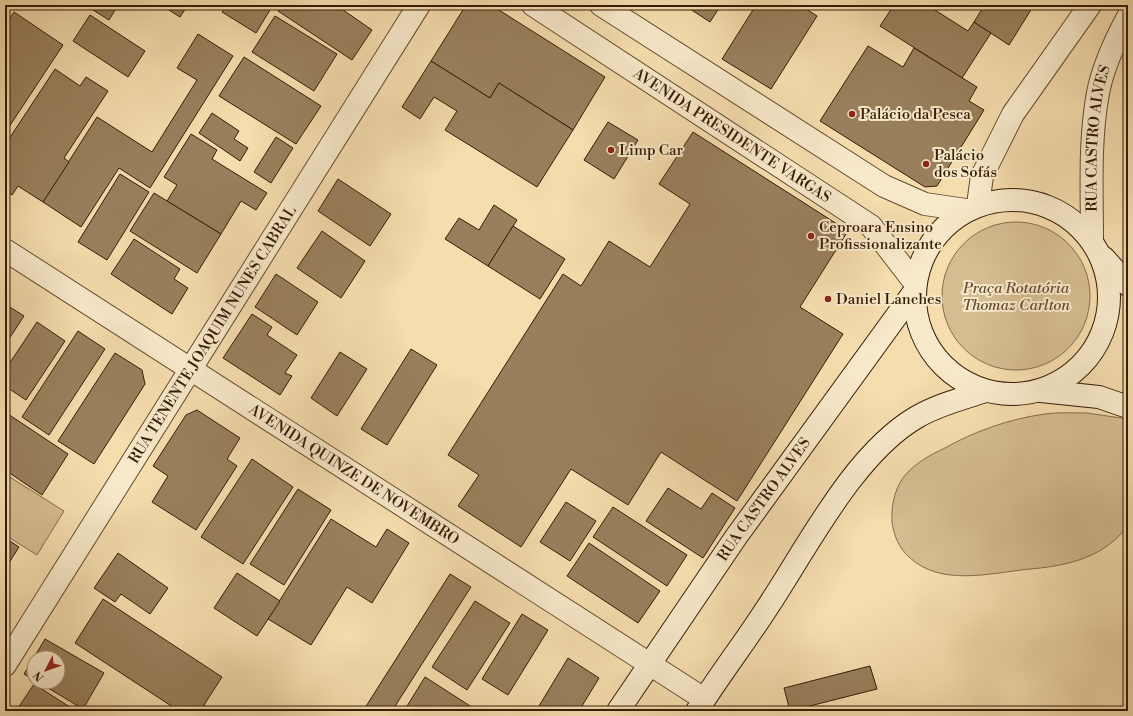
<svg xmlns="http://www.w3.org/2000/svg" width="1133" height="716" viewBox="0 0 1133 716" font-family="'Libre Bodoni',serif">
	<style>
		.green { fill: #d5bc91; stroke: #866c4c }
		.building { fill: #99805d; stroke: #361c06 }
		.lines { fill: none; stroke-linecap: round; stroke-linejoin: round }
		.minor-casing { stroke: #664c30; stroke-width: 24 }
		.tertiary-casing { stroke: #664c30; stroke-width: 24 }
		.secondary-casing { stroke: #361c06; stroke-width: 24 }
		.minor { stroke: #f8e9ca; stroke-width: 22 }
		.tertiary { stroke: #f8e9ca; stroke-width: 22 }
		.secondary { stroke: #f8e9ca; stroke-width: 22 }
		.poi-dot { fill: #8f2418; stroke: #f8e9ca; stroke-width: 1.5 }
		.labels { text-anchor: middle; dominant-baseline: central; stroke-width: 4; stroke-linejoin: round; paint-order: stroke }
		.poi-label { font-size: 15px; fill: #361c06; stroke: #f8e9ca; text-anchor: start }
		.street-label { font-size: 15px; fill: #361c06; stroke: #f8e9ca }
		.park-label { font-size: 15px; font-style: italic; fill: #664c30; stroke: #f8e9ca }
	</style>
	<rect width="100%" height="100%" fill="#f5ddae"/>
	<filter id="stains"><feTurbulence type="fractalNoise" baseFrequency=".005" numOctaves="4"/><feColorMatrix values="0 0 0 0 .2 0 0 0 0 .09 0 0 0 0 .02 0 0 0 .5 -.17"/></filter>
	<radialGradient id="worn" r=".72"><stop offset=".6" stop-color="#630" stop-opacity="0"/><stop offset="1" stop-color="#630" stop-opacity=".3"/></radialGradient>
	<g class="green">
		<circle cx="1016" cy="296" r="74"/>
		<path d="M1087,413L1128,419V525C1106,557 1067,566 1030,569C990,573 941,587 909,557C899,548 894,536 892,522C891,505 895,485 908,472C918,462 930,455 943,449C975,431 1009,419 1045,414C1059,412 1073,413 1087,413Z"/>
		<path d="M5,474L64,511L37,555L5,535Z"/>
	</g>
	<g class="building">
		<path d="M85,5H118L109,20Z"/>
		<path d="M161,5H188L180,17Z"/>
		<path d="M226,5H273L256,33L222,12Z"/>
		<path d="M282,5H336L372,30L352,60L278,11Z"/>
		<path d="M466,5H491L605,77L573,130L499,83L490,98L431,61Z"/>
		<path d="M684,5H721L710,22Z"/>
		<path d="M756,5H800L817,16L771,89L722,59Z"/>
		<path d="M894,5H927L968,31L974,22L991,33L962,78L880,26Z"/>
		<path d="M975,5H1034L1009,45L974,22L982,9Z"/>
		<path d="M14,12L63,45L5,133V26Z"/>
		<path d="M90,15L145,51L128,77L73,41Z"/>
		<path d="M275,16L337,54L314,91L252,52Z"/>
		<path d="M198,34L233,56L150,188L119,168L81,227L43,202L97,117L152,152L197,80L177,68Z"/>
		<path d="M868,46L903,67L914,48L977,87L969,101L984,110L937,186L925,187L820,121Z"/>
		<path d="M244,57L321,106L296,144L219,96Z"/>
		<path d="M431,61L490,98L499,83L573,130L537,187L445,130L457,111L434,97L420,119L402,107Z"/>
		<path d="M55,69L80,86L86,77L108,91L64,158L69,162L43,202L18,186L12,195L5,190V145Z"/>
		<path d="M212,113L239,131L234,139L248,148L240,161L199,133Z"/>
		<path d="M608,122L638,140L614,179L584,160Z"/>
		<path d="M693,132L848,231L800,307L843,334L737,501L661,452L628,505L571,469L521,547L458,506L479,475L448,455L563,274L581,286L609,241L650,267L690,204L659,184Z"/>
		<path d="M191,134L217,150L212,159L267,193L256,210L241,201L221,234L167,201L177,185L164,177Z"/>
		<path d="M276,137L293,148L271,183L254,172Z"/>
		<path d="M120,174L149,192L107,260L78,242Z"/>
		<path d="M338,179L391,214L370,246L318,211Z"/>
		<path d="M154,193L221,234L197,273L130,231Z"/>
		<path d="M494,205L517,220L488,266L445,239L459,218L479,230Z"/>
		<path d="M513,226L565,259L540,299L488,266Z"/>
		<path d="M322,231L365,261L341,298L297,268Z"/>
		<path d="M134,239L180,269L174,279L188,288L172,314L111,274Z"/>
		<path d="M276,274L318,302L297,335L255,307Z"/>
		<path d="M5,304L24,316L5,345Z"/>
		<path d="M252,314L272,327L267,335L297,355L285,373L292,376L280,395L223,358Z"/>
		<path d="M37,322L65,341L26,400L5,386V370Z"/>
		<path d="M78,331L105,349L49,435L22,417Z"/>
		<path d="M411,349L437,365L387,445L361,429Z"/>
		<path d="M340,352L367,369L337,416L311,398Z"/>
		<path d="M115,353L142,370L145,384L94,464L58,441Z"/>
		<path d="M197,410L240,438L227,459L237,466L196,530L152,502L168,476L153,466L186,415Z"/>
		<path d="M5,412L68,454L42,495L5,470Z"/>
		<path d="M252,459L293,487L243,564L201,537Z"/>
		<path d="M668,488L701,509L712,493L735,508L703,558L646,521Z"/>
		<path d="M298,489L331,510L284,585L250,564Z"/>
		<path d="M566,502L596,521L570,561L540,542Z"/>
		<path d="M613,507L687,555L667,586L593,537Z"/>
		<path d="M331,519L376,547L387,529L409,543L372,603L347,587L311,645L268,619Z"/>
		<path d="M5,538L19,547L5,569Z"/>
		<path d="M589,543L660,591L638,623L567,576Z"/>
		<path d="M118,553L168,588L150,614L121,594L115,602L94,588Z"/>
		<path d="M237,573L280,601L257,636L214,608Z"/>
		<path d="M450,574L471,587L392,711H363Z"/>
		<path d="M103,599L222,677L204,705L214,711H179L75,643Z"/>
		<path d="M475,601L510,623L467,690L432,667Z"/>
		<path d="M522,614L548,630L508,695L482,679Z"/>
		<path d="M45,639L104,673L83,709L38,682H58V658H34V680L24,674Z"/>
		<path d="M568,658L599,678L579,711H536Z"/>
		<path d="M870,666L877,689L790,711L784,688Z"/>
		<path d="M425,677L478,711H404Z"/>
		<path d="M34,684L76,711H16Z"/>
	</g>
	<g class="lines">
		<g class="minor-casing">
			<g id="minor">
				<path d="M978,205L982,176L1013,114L1090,5"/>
				<path id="s1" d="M1092,241C1092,192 1089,142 1098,93C1103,66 1115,41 1128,17"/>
				<path id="s2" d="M5,665L419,5"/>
			</g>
		</g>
		<g class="tertiary-casing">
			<g id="tertiary">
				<path id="s3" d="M533,5L871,226L915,283"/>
				<path d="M601,5L884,186L925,204L966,210"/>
				<path id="s4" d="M5,250L704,699"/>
			</g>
		</g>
		<g class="secondary-casing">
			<g id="secondary">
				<circle cx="1012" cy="297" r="97"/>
				<path d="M1104,258L1128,285"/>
				<path d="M1041,391L1099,397L1128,407"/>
				<path id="s5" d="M618,711L736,537L914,292"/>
				<path d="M697,711C718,677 743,645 765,611C806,550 853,454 917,417C937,405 962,399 985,391"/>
			</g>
		</g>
		<use href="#minor" class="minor"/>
		<use href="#tertiary" class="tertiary"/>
		<use href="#secondary" class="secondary"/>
	</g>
	<g class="poi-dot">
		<circle cx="852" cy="114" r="4"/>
		<circle cx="611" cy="150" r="4"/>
		<circle cx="926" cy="164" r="4"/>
		<circle cx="811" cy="236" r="4"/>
		<circle cx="828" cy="299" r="4"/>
	</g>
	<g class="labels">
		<g class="poi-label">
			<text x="860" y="114">Palácio da Pesca</text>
			<text x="619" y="150">Limp Car</text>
			<text x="934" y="155">Palácio<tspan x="934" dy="17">dos Sofás</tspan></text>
			<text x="819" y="227">Ceproara Ensino<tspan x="819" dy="17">Profissionalizante</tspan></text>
			<text x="836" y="299">Daniel Lanches</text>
		</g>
		<g class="street-label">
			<text stroke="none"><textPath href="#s3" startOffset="238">AVENIDA PRESIDENTE VARGAS</textPath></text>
			<text stroke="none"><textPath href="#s1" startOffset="103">RUA CASTRO ALVES</textPath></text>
			<text stroke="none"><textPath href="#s2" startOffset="390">RUA TENENTE JOAQUIM NUNES CABRAL</textPath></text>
			<text stroke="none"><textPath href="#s4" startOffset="415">AVENIDA QUINZE DE NOVEMBRO</textPath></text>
			<text stroke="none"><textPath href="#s5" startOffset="257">RUA CASTRO ALVES</textPath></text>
		</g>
		<g class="park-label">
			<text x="1016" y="288">Praça Rotatória<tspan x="1016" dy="17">Thomaz Carlton</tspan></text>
		</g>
	</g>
	<rect width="1133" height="716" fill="none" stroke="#f5ddae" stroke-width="20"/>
	<rect x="6" y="6" width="1121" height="704" fill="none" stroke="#361c06" stroke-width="2"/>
	<rect x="10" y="10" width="1113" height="696" fill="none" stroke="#361c06"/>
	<g transform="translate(46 670) rotate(229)"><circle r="19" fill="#f8e9ca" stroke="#aa977c"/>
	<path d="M0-3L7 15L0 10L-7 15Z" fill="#8f2418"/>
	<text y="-6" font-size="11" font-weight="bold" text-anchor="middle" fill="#361c06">N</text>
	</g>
	<rect width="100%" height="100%" filter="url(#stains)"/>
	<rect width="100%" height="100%" fill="url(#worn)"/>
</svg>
